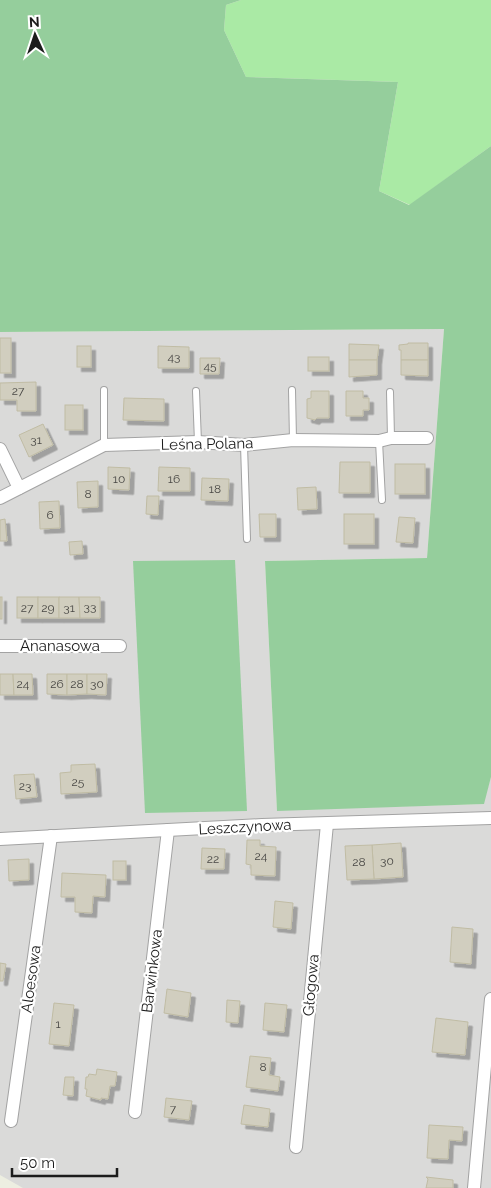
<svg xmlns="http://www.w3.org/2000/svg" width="491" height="1188" viewBox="0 0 491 1188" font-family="Raleway,sans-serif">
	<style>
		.residential { fill: #dadad9 }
		.grass { fill: #aaeaa5 }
		.forest { fill: #95ce9c }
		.building { fill: #d1cebf; stroke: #c0bca4; filter: url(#shadow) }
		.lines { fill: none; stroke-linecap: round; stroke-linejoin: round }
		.service-casing { stroke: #a3a3a3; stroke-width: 8 }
		.minor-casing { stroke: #a3a3a3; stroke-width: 14 }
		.service { stroke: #fff; stroke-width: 6 }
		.minor { stroke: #fff; stroke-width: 12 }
		.labels { text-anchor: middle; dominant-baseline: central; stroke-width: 4.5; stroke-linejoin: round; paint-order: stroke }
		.number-label { font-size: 12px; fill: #494845 }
		.street-label { font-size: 15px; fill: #1c1c1c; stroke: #fff }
	</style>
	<defs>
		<filter id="shadow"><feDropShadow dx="4.5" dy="4.5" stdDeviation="0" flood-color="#0004"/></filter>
	</defs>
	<rect width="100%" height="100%" fill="#edeee1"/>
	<path class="residential" d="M444,329L427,558L265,561L277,810L483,804L491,777V1188H23L0,1175V332Z"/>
	<path class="grass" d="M241,0H491V146L410,205L379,191L398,82L246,77L224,30L226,5Z"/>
	<g class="forest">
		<path d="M0,0H241L226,5L224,30L246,77L398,82L379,191L409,205L491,146V777L484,804L277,811L265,561L427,558L444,329L0,332Z"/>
		<path d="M235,560L247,811L145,813L133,561Z"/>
	</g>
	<g class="building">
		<rect x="0" y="338" width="11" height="35"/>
		<path d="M408,343H428V360H401V350H399V345L408,344Z"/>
		<path d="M349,344L379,345L377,360H349Z"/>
		<rect x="77" y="346" width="14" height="21"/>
		<path d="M158,346L189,347V368H158Z"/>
		<rect x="308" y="357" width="21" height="14"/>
		<path d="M200,358H220L219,374H200Z"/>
		<path d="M349,360H377V375L349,377Z"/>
		<path d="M401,360H428V376L401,375Z"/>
		<path d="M36,382V411H17V400H0V383Z"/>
		<path d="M311,391H329V418H317L315,420L307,418V399L311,398Z"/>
		<path d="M346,391H363V398H369V410H363V416H346Z"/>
		<path d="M124,398L164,399V421L123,420Z"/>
		<rect x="65" y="405" width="18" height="25"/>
		<path d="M43,424L53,445L29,457L19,435Z"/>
		<path d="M340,462H370V493H339Z"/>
		<rect x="395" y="464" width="30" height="30"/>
		<path d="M108,467L130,468L129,490L108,489Z"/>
		<path d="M159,467L190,468V491H158Z"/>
		<path d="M202,478L229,479L228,501L201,500Z"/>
		<path d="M98,481V507L78,508L77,482Z"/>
		<path d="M316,487L317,509L298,510L297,488Z"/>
		<path d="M147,496H159L158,515L146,514Z"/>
		<path d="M59,501L60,528L40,529L39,502Z"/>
		<path d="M259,514H276V537H260Z"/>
		<rect x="344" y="514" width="30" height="30"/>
		<path d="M399,517L415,518L413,543L396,542Z"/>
		<path d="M5,519L7,541H0V520Z"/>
		<path d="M82,541L83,554L70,555L69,542Z"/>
		<rect x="0" y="597" width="2" height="22"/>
		<rect x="17" y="597" width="21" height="21"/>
		<rect x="38" y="597" width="21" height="21"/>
		<path d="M59,597H79L80,618H59Z"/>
		<path d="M79,597H100V618H80Z"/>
		<path d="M0,674H13L14,695H0Z"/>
		<path d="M13,674H32L33,695H14Z"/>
		<path d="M47,674H67V695L47,694Z"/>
		<path d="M67,674H87V694L67,695Z"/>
		<path d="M87,674H107L106,695L87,694Z"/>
		<path d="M95,764L97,792L61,794L60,773L71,772V765Z"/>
		<path d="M34,774L37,797L16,799L14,775Z"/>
		<path d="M247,840H260V846L276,847L275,876L251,875V865L246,864Z"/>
		<path d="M401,843L403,877L374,879L372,845Z"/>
		<path d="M372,845L374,879L347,880L345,846Z"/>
		<path d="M202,848L225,849L224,869H201Z"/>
		<path d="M29,859V880L9,881L8,860Z"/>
		<rect x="113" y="861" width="13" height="19"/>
		<path d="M62,873L106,875L105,897L93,896L92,913L75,912V897H61Z"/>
		<path d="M275,901L293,903L291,929L273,927Z"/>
		<path d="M452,927L473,929L471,964L450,962Z"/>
		<path d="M0,963L6,964L3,981H0Z"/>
		<path d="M167,989L191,993L188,1017L164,1013Z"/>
		<path d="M227,1000L240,1001L238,1023L226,1022Z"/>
		<path d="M54,1003L74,1005L69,1046L49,1044Z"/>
		<path d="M265,1003L287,1005L284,1032L263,1030Z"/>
		<path d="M436,1018L468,1022L465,1055L432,1052Z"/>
		<path d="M250,1056L271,1058L269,1075L280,1077L278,1091L246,1087Z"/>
		<path d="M97,1069L117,1072L115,1086H110L108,1099L101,1098V1100L86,1096L87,1089H85L86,1077H88L89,1074L96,1075Z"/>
		<path d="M65,1077H74L73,1096L63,1095Z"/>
		<path d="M166,1098L192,1101L189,1120L164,1117Z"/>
		<path d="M244,1105L270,1109L268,1127L241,1124Z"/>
		<path d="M429,1125L463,1127L462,1141L449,1140L448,1159L427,1158Z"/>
		<path d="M426,1177L453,1180V1188H426L428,1179Z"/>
	</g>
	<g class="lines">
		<g class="service-casing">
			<g id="service">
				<path d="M104,390V445"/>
				<path d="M292,390L293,440"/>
				<path d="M196,391L198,442"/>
				<path d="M390,392L391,438"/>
				<path d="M379,441L382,500"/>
				<path d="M244,445L247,539"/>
			</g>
		</g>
		<g class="minor-casing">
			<g id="minor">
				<path d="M0,449L19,488"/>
				<path d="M0,498L104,445L198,442L244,445L293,440L379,441L391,438H427"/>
				<path d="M0,646H120"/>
				<path d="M0,839L262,825L491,818"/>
				<path d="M135,1112L168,830"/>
				<path d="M11,1121L51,836"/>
				<path d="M296,1147L327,824"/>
				<path d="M474,1188L491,999"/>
			</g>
		</g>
		<use href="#service" class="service"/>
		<use href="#minor" class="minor"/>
	</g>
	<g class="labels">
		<g class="number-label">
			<text x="174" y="357">43</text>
			<text x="210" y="366">45</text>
			<text x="18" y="391">27</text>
			<text x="36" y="440">31</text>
			<text x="119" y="479">10</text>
			<text x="174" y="479">16</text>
			<text x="215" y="489">18</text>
			<text x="88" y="494">8</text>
			<text x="50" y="515">6</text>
			<text x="90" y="607">33</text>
			<text x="27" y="608">27</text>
			<text x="48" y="608">29</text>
			<text x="69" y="608">31</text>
			<text x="23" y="684">24</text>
			<text x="57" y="684">26</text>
			<text x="77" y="684">28</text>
			<text x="97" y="684">30</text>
			<text x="78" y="782">25</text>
			<text x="25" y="786">23</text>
			<text x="261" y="856">24</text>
			<text x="213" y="859">22</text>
			<text x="387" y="861">30</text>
			<text x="359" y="862">28</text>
			<text x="58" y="1024">1</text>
			<text x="263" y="1067">8</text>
			<text x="173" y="1109">7</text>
		</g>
		<g class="street-label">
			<text transform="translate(207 444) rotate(-1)">Leśna Polana</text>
			<text x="60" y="646">Ananasowa</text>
			<text transform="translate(245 827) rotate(-3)">Leszczynowa</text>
			<text transform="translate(152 971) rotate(-83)">Barwinkowa</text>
			<text transform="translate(31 979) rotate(-82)">Aloesowa</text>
			<text transform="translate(311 985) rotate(-85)">Głogowa</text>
		</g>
	</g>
	<g transform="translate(35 35) rotate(357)" stroke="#ffffff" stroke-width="4" paint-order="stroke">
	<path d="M0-4L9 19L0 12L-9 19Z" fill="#1c1c1c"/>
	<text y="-8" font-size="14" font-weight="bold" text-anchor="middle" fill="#1c1c1c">N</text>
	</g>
	<path d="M12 1168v8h105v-8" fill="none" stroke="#1c1c1c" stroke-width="2.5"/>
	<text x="20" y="1168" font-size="15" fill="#1c1c1c" stroke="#ffffff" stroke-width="4" paint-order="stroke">50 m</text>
</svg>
